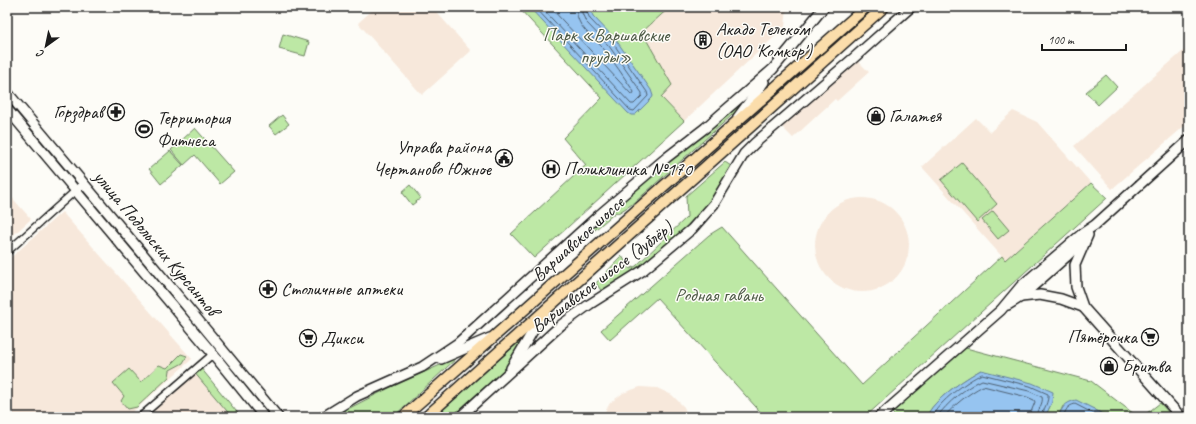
<svg xmlns="http://www.w3.org/2000/svg" width="1196" height="424" viewBox="0 0 1196 424" font-family="Caveat,sans-serif">
	<style>
		.built { fill: #f7e8db }
		.green { fill: #bde8a5; stroke: #6c8260 }
		.water { fill: #96c4f0; stroke: #65819b }
		.lines { fill: none; stroke-linecap: round; stroke-linejoin: round }
		.shore { stroke: #4d5f71; stroke-width: 1 }
		.street-casing { stroke: #1c1c1c; stroke-width: 9 }
		.secondary-casing { stroke: #1c1c1c; stroke-width: 12 }
		.primary-casing { stroke: #1c1c1c; stroke-width: 13 }
		.street { stroke: #fdfcf7; stroke-width: 6 }
		.secondary { stroke: #fdfcf7; stroke-width: 9 }
		.primary { stroke: #fbddab; stroke-width: 10 }
		.labels { text-anchor: middle; dominant-baseline: central; stroke-width: 3; stroke-linejoin: round; paint-order: stroke }
		.poi-label { font-size: 19px; fill: #1c1c1c; stroke: #fdfcf7; text-anchor: start }
		.park-label { font-size: 19px; fill: #4c5945; stroke: #fdfcf7 }
		.street-label { font-size: 19px; fill: #1c1c1c; stroke: #fdfcf7 }
	</style>
	<rect width="100%" height="100%" fill="#fdfcf7"/>
	<filter id="ink" filterUnits="userSpaceOnUse"><feTurbulence type="fractalNoise" baseFrequency=".025" numOctaves="2"/><feDisplacementMap in="SourceGraphic" scale="8" xChannelSelector="R" yChannelSelector="G"/><feConvolveMatrix kernelMatrix="1 2 1 2 8 2 1 2 1" color-interpolation-filters="sRGB"/></filter>
	<g filter="url(#ink)">
		<g class="built">
			<path d="M376,7H432L471,51L422,95L358,23Z"/>
			<path d="M670,7H787L785,27L684,121L661,97L642,32Z"/>
			<path d="M1189,46V122L1112,189L1074,146Z"/>
			<path d="M858,61L869,72L837,101L835,99L793,138L781,126Z"/>
			<path d="M1013,111L1037,122L1091,183L1005,260L922,167L976,118L990,132Z"/>
			<path d="M7,192L31,219L7,241Z"/>
			<circle cx="862" cy="245" r="47"/>
			<path d="M62,212L192,359L127,417H7V261Z"/>
			<path d="M193,371L232,417H142Z"/>
			<path d="M640,387L657,388L672,395L684,407L688,417H602L610,403L623,393Z"/>
		</g>
		<g class="green">
			<path d="M518,7H670L642,32L672,85L661,97L684,121L534,258L511,234L586,165L563,138L602,98Z"/>
			<path d="M283,34L309,42L305,56L279,49Z"/>
			<path d="M1106,75L1117,87L1098,105L1086,92Z"/>
			<path d="M747,96L748,97L741,107L634,203L618,213L616,212L562,258L559,255L668,160Z"/>
			<path d="M282,115L289,124L276,134L269,126Z"/>
			<path d="M195,128L234,172L220,184L195,155L184,165L171,150Z"/>
			<path d="M170,151L183,165L161,184L149,169Z"/>
			<path d="M725,162L731,166L708,204L677,236L639,270L602,292L596,283L622,256L630,269L636,266L687,217L686,196Z"/>
			<path d="M962,163L997,204L977,222L941,180Z"/>
			<path d="M1091,183L1107,198L865,417H765L657,298L610,340L601,330L709,235L722,227L862,385L1002,256L1005,260Z"/>
			<path d="M410,185L421,198L412,205L402,192Z"/>
			<path d="M993,211L1009,230L998,239L982,220Z"/>
			<path d="M520,341L522,342L515,356L506,368L451,417H435Z"/>
			<path d="M962,347L1091,381L1138,417H1107L1094,409L1063,406L1058,417H1045L1052,402L993,374L981,370C966,378 931,401 927,417H896L892,413Z"/>
			<path d="M181,354L187,356L183,363L170,370L169,377L137,407L128,409L121,401L124,396L113,383L129,369L141,382L159,365L167,368Z"/>
			<path d="M458,357L393,417H332L389,388Z"/>
			<path d="M200,367L241,417H232L193,371Z"/>
			<path d="M1160,403L1173,417H1142Z"/>
		</g>
		<g class="water">
			<path d="M529,7H591V11L593,16L616,40L642,77L651,90L653,96L652,98L635,115H631L628,113Z"/>
			<path d="M981,370L1032,383L1053,392L1052,402L1045,417H927C931,401 966,378 981,370Z"/>
			<path d="M1076,400L1094,409L1107,417H1058C1063,407 1064,403 1076,400Z"/>
		</g>
		<g class="lines">
			<g class="shore">
				<path d="M535,7L630,110L634,111L648,96L647,92L613,43L590,19L587,12V7"/>
				<path d="M541,7L631,104H634L642,96V93L609,46L586,22L582,13V7"/>
				<path d="M550,7L631,94H633L634,92C624,77 614,62 603,48C596,40 587,34 581,25C578,20 576,13 576,7"/>
				<path d="M932,417C938,402 967,381 982,374L1030,386L1048,394C1049,402 1043,409 1042,417"/>
				<path d="M937,417C947,403 966,387 982,380L1029,391L1042,397C1044,403 1037,410 1037,417"/>
				<path d="M944,417C954,405 969,393 983,386L1027,397L1034,400L1035,402L1031,412V417"/>
				<path d="M1063,417C1066,410 1067,406 1075,404L1100,417"/>
			</g>
			<g class="street-casing">
				<g id="street">
					<path d="M7,252L84,183"/>
					<path d="M140,417L213,354"/>
				</g>
			</g>
			<g class="secondary-casing">
				<g id="secondary">
					<path d="M7,92L184,303L278,417"/>
					<path d="M7,109L213,354L264,417"/>
					<path d="M738,117L764,82"/>
					<path d="M1088,235L1075,265L1076,287L1083,307L1181,417"/>
					<path d="M1021,297L1040,295L1061,299L1083,307"/>
					<path d="M1008,305L1021,297L1066,257L1083,240"/>
					<path d="M441,359L490,338"/>
					<path d="M511,368L537,324L545,315"/>
					<path d="M323,417L357,396L422,367L458,343L598,216L666,158L705,128L773,69L824,7"/>
					<path d="M460,417L561,325L590,304L642,271L692,229L714,204L744,154L755,143L856,56L911,7"/>
					<path d="M879,417L1001,310L1021,286L1083,233L1095,225L1189,140"/>
				</g>
			</g>
			<g class="primary-casing">
				<g id="primary">
					<path d="M403,417L866,7"/>
					<path d="M426,417L884,7"/>
				</g>
			</g>
			<use href="#street" class="street"/>
			<use href="#secondary" class="secondary"/>
			<use href="#primary" class="primary"/>
		</g>
	</g>
	<defs>
		<g id="building-ring" transform="scale(0.9)"><circle r="9.5" fill="#fdfcf7" stroke="#1c1c1c" stroke-width="1.5"/><path d="M-4-6H4V6H1V3H-1V6H-4ZM-2.5-4.3h1.7v1.8h-1.7ZM.8-4.3h1.7v1.8H.8ZM-2.5-1h1.7V.8h-1.7ZM.8-1h1.7V.8H.8Z" fill="#1c1c1c"/></g>
		<g id="pharmacy-ring" transform="scale(0.9)"><circle r="9.5" fill="#fdfcf7" stroke="#1c1c1c" stroke-width="1.5"/><path d="M-2-6h4v4h4v4h-4v4h-4v-4h-4v-4h4Z" fill="#1c1c1c"/></g>
		<g id="shop-ring" transform="scale(0.9)"><circle r="9.5" fill="#fdfcf7" stroke="#1c1c1c" stroke-width="1.5"/><path d="M-5-2.5h2.3a2.7 3.5 0 0 1 5.4 0H5L5.5 6h-11ZM-1.5-2.5h3a1.5 2.3 0 0 0-3 0Z" fill="#1c1c1c"/></g>
		<g id="stadium-ring" transform="scale(0.9)"><circle r="9.5" fill="#fdfcf7" stroke="#1c1c1c" stroke-width="1.5"/><path d="M0-5a6.5 5 0 1 0 0 10a6.5 5 0 1 0 0-10ZM-3.5-1.8h7v3.6h-7Z" fill="#1c1c1c"/></g>
		<g id="civic-ring" transform="scale(0.9)"><circle r="9.5" fill="#fdfcf7" stroke="#1c1c1c" stroke-width="1.5"/><path d="M-.6-6.5H3V-4.5H.6V-3L4-1V1h2V6H-6V1h2V-1L-.6-3ZM-1.2 2.5V6h2.4V2.5Z" fill="#1c1c1c"/></g>
		<g id="hospital-ring" transform="scale(0.9)"><circle r="9.5" fill="#fdfcf7" stroke="#1c1c1c" stroke-width="1.5"/><path d="M-5-5h3v3.5h4V-5h3V5h-3V1.5h-4V5h-3Z" fill="#1c1c1c"/></g>
		<g id="supermarket-ring" transform="scale(0.9)"><circle r="9.5" fill="#fdfcf7" stroke="#1c1c1c" stroke-width="1.5"/><path d="M-6-5.5h2.5l.6 2H6L4.5 2H-2.5L-4.4-4H-6ZM-1.5 3.2a1.3 1.3 0 1 0 .1 0ZM3 3.2a1.3 1.3 0 1 0 .1 0Z" fill="#1c1c1c"/></g>
	</defs>
	<g fill-rule="evenodd">
		<use href="#building-ring" x="703" y="40"/>
		<use href="#pharmacy-ring" x="116" y="112"/>
		<use href="#shop-ring" x="876" y="116"/>
		<use href="#stadium-ring" x="144" y="129"/>
		<use href="#civic-ring" x="504" y="158"/>
		<use href="#hospital-ring" x="551" y="169"/>
		<use href="#pharmacy-ring" x="268" y="289"/>
		<use href="#supermarket-ring" x="1150" y="337"/>
		<use href="#supermarket-ring" x="308" y="338"/>
		<use href="#shop-ring" x="1109" y="366"/>
	</g>
	<g class="labels">
		<g class="poi-label">
			<text x="716" y="29">Акадо Телеком<tspan x="716" dy="22">(ОАО 'Комкор')</tspan></text>
			<text x="103" y="112" text-anchor="end">Горздрав</text>
			<text x="889" y="116">Галатея</text>
			<text x="157" y="118">Территория<tspan x="157" dy="22">Фитнеса</tspan></text>
			<text x="491" y="147" text-anchor="end">Управа района<tspan x="491" dy="22">Чертаново Южное</tspan></text>
			<text x="564" y="169">Поликлиника №170</text>
			<text x="281" y="289">Столичные аптеки</text>
			<text x="1137" y="337" text-anchor="end">Пятёрочка</text>
			<text x="321" y="338">Дикси</text>
			<text x="1122" y="366">Бритва</text>
		</g>
		<g class="park-label">
			<text x="606" y="35">Парк «Варшавские<tspan x="606" dy="22">пруды»</tspan></text>
			<text x="719" y="295">Родная гавань</text>
		</g>
		<g class="street-label">
			<text transform="translate(578 239) rotate(-42)">Варшавское шоссе</text>
			<text transform="translate(156 243) rotate(50)">улица Подольских Курсантов</text>
			<text transform="translate(602 277) rotate(-37)">Варшавское шоссе (дублёр)</text>
		</g>
	</g>
	<rect width="1196" height="424" fill="none" stroke="#fdfcf7" stroke-width="24"/>
	<rect x="12" y="12" width="1172" height="400" fill="none" stroke="#1c1c1c" stroke-width="1.5" filter="url(#ink)"/>
	<g transform="translate(46 46) rotate(213)" stroke="#fdfcf7" stroke-width="3" paint-order="stroke">
	<path d="M0-3L7 15L0 10L-7 15Z" fill="#1c1c1c"/>
	<text y="-6" font-size="11" font-weight="bold" text-anchor="middle" fill="#1c1c1c">С</text>
	</g>
	<path d="M1042 44v6h84v-6" fill="none" stroke="#1c1c1c" stroke-width="2"/>
	<text x="1048" y="44" font-size="12" fill="#1c1c1c" stroke="#fdfcf7" stroke-width="3" paint-order="stroke">100 m</text>
</svg>
